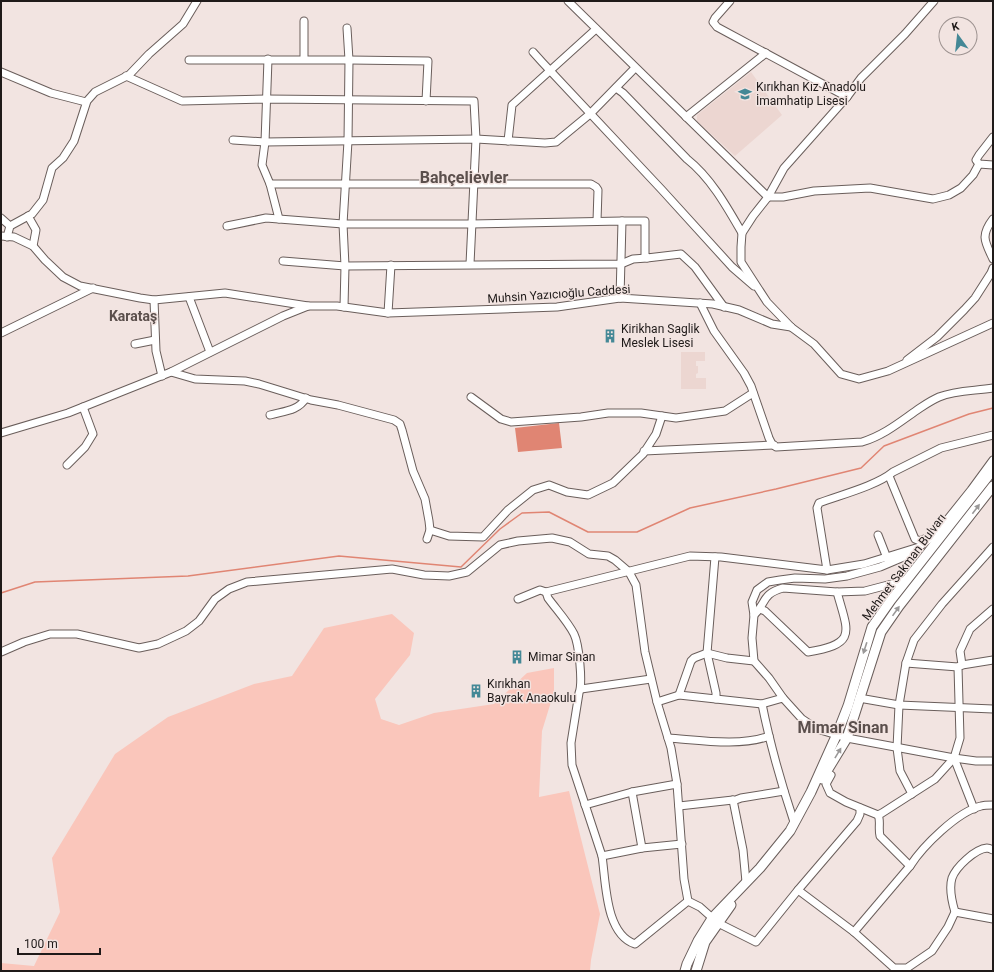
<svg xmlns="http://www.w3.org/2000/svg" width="994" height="972" viewBox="0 0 994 972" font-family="Roboto,sans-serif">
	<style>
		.built { fill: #ecd6d1 }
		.green { fill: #fac6bb }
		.water { fill: #e08573 }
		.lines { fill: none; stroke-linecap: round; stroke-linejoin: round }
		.stream { stroke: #e08573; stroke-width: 1.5 }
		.minor-casing { stroke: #6a5e5b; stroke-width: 9 }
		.major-casing { stroke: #6a5e5b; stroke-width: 11 }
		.minor { stroke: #fff; stroke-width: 7 }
		.major { stroke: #fff; stroke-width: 9 }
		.oneway { fill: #9a9898 }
		.labels { text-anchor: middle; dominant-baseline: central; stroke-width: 3; stroke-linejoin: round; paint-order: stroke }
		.poi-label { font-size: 12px; fill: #1f1a19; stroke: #f2e4e1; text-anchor: start }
		.street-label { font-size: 12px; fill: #1f1a19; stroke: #f2e4e1 }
		.quarter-label { font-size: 14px; font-weight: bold; fill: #5b4f4c; stroke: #f2e4e1 }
		.district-label { font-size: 16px; font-weight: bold; fill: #5b4f4c; stroke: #f2e4e1 }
	</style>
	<rect width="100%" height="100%" fill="#f2e4e1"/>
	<g class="built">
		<path d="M751,72L782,115L735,156L697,121V115Z"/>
		<path d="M681,352H705V361H696V366H698V373L696,374V378H706V389H681Z"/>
	</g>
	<path class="green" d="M392,614L414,633L410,655L375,699L381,719L399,725L434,713L494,704L527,673L554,668V692L542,731L539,797L569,791L600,914L591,960L590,971H1V963L34,966L60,912L52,858L115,754L168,717L254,684L292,676L324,628Z"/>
	<path class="water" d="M559,423L562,448L518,452L515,428Z"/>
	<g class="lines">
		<path class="stream" d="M1,593L35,582L188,576L339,556L461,567L500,529L522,513L549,512L588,532H637L690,508L776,489L861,468L884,446L969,414L993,408"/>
		<g class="minor-casing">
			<g id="minor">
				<path d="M568,1L768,197H783L814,191L870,188L933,199L949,195L961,188L973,175L979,164"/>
				<path d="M730,1L715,18L713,22L717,27L847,97"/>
				<path d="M934,1L905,34L861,78L847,97L784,168L768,197L753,216L742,233L741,247V262L767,302L791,327L814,344L841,374L859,379L888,371L993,323"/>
				<path d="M304,21V59"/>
				<path d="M533,52L542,62L662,190L732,267L754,286"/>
				<path d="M268,59L265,142L262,165L270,184L279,219"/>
				<path d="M189,60H349L428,61L426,101"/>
				<path d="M1,72L51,93L86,102"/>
				<path d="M126,76L182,101L266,99L474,101L476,139L470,264"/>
				<path d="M616,88L623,93L687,159C711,178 727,207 742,233"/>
				<path d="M686,117L766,53"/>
				<path d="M993,137L979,155L976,160L979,164L993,165"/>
				<path d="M233,140L265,142L476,139L545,143L556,142L590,114L635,68"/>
				<path d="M508,141L512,105L596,29"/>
				<path d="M270,184H591L596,187L598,190L597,221"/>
				<path d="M28,216L36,230L33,246"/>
				<path d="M1,218L10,226"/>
				<path d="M993,219C980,236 985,242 993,259"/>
				<path d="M622,221H645V257L647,258L681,254L695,267L724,307"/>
				<path d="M227,226L266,218L343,224H471L622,221L620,298"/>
				<path d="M1,236L14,237L33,246L45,260L63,277L80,286L140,298L154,300L225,293L308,306H337L388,313L557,307L620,298L713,304L739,310L772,324L791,327"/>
				<path d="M7,237L10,226L32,214L43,200L52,168L63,158L74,141L87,101L95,92L129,75L149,54L183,24L197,1"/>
				<path d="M283,261L345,266L621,264L633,259L647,258"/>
				<path d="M189,297L210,352"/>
				<path d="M154,300L156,351L162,376"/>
				<path d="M700,303L714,331L744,373L751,386L769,438L772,444L776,447L862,442C885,435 901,421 920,408C926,404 932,400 939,397C956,390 975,391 993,388"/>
				<path d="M344,307L345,266L343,224L348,141L349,60L347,28"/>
				<path d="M388,313L391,265"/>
				<path d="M1,333L93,288"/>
				<path d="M135,344L155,340"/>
				<path d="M907,360L937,337L964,310L975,298L991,273L993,268"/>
				<path d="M171,372L195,379L245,381L259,384L311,400L338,405L394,420L400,424L402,430L413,471L425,499L429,521L430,530L427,539"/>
				<path d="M471,397L501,419L511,422L581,417L608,413H641L676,418L725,411L753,393"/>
				<path d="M270,415C285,411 298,411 306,398"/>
				<path d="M1,433L68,413L171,372L283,316L308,306"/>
				<path d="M644,451L774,445"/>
				<path d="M67,465L85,447L93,434L83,407"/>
				<path d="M889,476L915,539L920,541L927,538"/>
				<path d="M430,530L449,536L483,537L508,510L533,490L549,485L567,492L588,495L613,483L643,454L656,434L662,416"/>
				<path d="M878,535L887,558"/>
				<path d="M715,557L707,653L716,693V699"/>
				<path d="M827,570L817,508L819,503C840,495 876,486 893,472L941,448L993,435"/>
				<path d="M518,599L540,590L546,592"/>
				<path d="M760,609L765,611L808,652C858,644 848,632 837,592"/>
				<path d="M754,615C767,603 761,594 783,588L837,592L865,591L907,580"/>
				<path d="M1,652L24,642L50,634H77L139,648L158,644L186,631L199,621L215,599L229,589L247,582L392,569L424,575L449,576L467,572L500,545L518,541L552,538L570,542L589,554L608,556L615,560L629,572L636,585L645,652L657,702L671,748L677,784L684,879L688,901L700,907L718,923L756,942L798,890L857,821L860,814V808"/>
				<path d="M754,661L727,658L707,653L694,658L691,661L679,695L762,704L783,698L802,719L817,729L847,738L954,758L976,761H993"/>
				<path d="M906,663L958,667"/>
				<path d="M962,665L993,660"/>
				<path d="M581,689L651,679"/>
				<path d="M783,698L769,678L754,661L752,638L754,615L752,602L757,590L768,582L780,580L795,578L825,579L847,576L880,567L913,553L919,548"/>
				<path d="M859,698L899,705L993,709"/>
				<path d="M657,702L679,695"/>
				<path d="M762,704C770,744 781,783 794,822"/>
				<path d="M668,738C698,740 741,747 769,736"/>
				<path d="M954,758L974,809"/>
				<path d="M826,772L831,775L826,784L830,793L846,802L878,815L882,813L935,779L954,758L960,738L958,667L962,665L960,651L970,629L993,609"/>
				<path d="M632,792L642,848"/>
				<path d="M912,794L900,771L897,748L899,705L906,663L914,640L942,604L993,547"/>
				<path d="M585,805L632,792L677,784"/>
				<path d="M679,806L733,800"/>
				<path d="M878,815C881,820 878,828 880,836L910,866C923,846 957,812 981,806C984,805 989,805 993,805"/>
				<path d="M682,844L642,848L602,856C606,882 605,934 635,944L688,901"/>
				<path d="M602,856L572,765L571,743L579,693C583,683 579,644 574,634C568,622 556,609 548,598L546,592L690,556L721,557L827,570L864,564L919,547L935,535L971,490L993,460"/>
				<path d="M746,882L743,850L733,800V801L741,798L784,791"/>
				<path d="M798,890L854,932L894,968H907L932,951L948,927L955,912C952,902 949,888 952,878C956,867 975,849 987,848C989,848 991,849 993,850"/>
				<path d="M955,912L993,919"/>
				<path d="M854,932L910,866"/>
			</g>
		</g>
		<g class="major-casing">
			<g id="major">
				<path d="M822,779L847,738L881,632L899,606L993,486"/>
				<path d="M685,971L687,964L698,941L713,917L760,868L790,831L811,792L837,734L848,706L872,627L891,600L993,470"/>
				<path d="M696,971L705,942L731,905"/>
			</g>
		</g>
		<use href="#minor" class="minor"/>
		<use href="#major" class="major"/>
	</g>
	<defs><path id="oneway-solid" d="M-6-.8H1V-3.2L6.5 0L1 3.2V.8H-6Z"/></defs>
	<g class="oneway">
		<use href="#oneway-solid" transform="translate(976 509) rotate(-53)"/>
		<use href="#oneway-solid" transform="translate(896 611) rotate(-55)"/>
		<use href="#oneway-solid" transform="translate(865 648) rotate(108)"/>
		<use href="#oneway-solid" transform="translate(838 753) rotate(-59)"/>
	</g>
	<defs>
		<g id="school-bare" transform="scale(1.08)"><path d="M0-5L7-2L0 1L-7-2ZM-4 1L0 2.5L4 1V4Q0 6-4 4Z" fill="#448896" stroke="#f2e4e1" stroke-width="2.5" paint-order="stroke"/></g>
		<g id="building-bare" transform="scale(1.08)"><path d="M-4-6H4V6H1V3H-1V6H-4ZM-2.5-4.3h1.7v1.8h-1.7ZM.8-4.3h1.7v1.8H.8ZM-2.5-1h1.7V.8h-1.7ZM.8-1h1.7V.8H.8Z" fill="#448896" stroke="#f2e4e1" stroke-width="2.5" paint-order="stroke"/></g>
	</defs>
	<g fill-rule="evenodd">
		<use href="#school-bare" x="745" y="94"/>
		<use href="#building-bare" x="610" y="336"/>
		<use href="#building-bare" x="517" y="657"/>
		<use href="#building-bare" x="476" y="691"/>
	</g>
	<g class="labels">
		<g class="poi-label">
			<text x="756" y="87">Kırıkhan Kız Anadolu<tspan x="756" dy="14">İmamhatip Lisesi</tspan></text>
			<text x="621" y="329">Kirikhan Saglik<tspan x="621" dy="14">Meslek Lisesi</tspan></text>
			<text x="528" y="657">Mimar Sinan</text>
			<text x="487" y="684">Kırıkhan<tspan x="487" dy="14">Bayrak Anaokulu</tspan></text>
		</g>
		<g class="street-label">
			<text transform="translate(559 294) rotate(-4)">Muhsin Yazıcıoğlu Caddesi</text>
			<text transform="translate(904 567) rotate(-53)">Mehmet Sakman Bulvarı</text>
		</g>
		<g class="quarter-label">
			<text x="133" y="316">Karataş</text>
		</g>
		<g class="district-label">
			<text x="464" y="177">Bahçelievler</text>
			<text x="843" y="727">Mimar Sinan</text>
		</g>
	</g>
	<rect width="994" height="972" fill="none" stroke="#1f1a19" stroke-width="4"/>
	<g transform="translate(958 36) rotate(345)"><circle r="19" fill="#f2e4e1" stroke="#9e9391"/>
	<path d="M0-3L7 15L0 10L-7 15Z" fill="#448896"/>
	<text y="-6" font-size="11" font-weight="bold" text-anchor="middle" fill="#1f1a19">K</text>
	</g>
	<path d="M18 948v6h82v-6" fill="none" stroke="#1f1a19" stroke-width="2"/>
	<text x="24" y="948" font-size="12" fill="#1f1a19" stroke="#f2e4e1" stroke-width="3" paint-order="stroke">100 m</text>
</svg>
